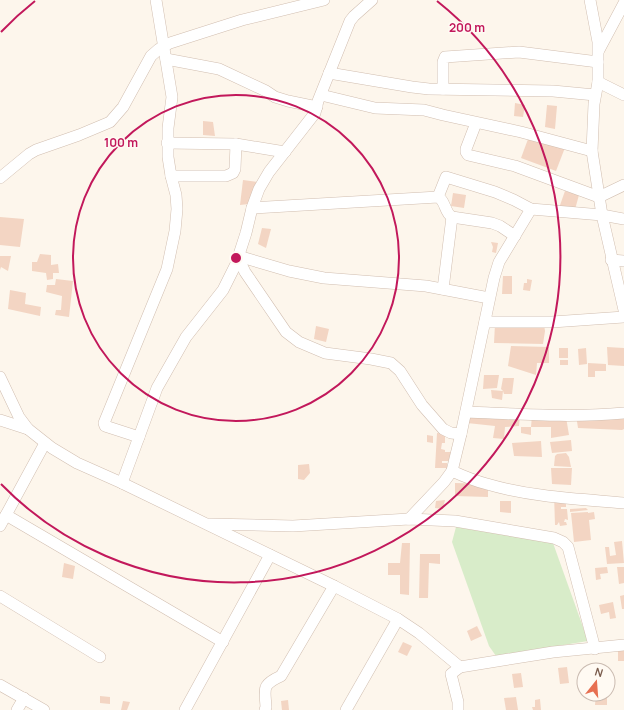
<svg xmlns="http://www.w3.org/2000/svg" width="624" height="710" viewBox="0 0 624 710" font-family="Manrope,sans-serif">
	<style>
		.green { fill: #d8ecc9 }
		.building { fill: #f3d5c3 }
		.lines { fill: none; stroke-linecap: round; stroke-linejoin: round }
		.street-casing { stroke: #d1beb0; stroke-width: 12 }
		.street { stroke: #fff; stroke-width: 11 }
		.ring { fill: none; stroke: #c2185b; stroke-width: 2 }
		.centre { fill: #c2185b; stroke: #fffaf3; stroke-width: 2 }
		.ring-label { font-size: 12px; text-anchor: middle; font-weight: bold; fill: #c2185b; stroke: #fffaf3; stroke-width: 3; stroke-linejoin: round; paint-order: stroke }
	</style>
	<rect width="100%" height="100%" fill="#fdf6ec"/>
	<path class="green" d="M456,527L553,543L588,641L496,656L489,646L452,542Z"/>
	<g class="building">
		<path d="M515,103L525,105L523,117L514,116Z"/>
		<path d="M547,105L557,106L555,129L545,127Z"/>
		<path d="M203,121L213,122L215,136L203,135Z"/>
		<path d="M531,131L566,145L556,171L521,158Z"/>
		<path d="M243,180L257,182L249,204L240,205Z"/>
		<path d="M565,191L579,195L574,213L559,208Z"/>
		<path d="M453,193L466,195L464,208L451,206Z"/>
		<path d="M0,217L24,219L20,247L0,245Z"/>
		<path d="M262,228L271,229L266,248L258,244Z"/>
		<path d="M491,242L498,243L496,253L492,252L493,247Z"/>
		<path d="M40,254L51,255V265L58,264L59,273H53V279L47,280L46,273L32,271V262H37Z"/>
		<path d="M0,256H11L8,271L1,267L0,270Z"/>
		<path d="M503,276H512V294H502Z"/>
		<path d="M56,279L73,281L69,317L55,315L56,310H61L62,296L46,292L47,285H55Z"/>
		<path d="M527,279L532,280L530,291L523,290L524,283H527Z"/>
		<path d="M10,290L26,293L25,304L41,307L40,316L8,309Z"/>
		<path d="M495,324H544L545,331L543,344L494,343Z"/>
		<path d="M316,326L329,329L326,342L314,339Z"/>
		<path d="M511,346L549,347V363H537L536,375L508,366Z"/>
		<path d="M607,347L624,348V366L608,365Z"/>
		<rect x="559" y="348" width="9" height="10"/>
		<path d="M586,348L587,364L579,365L578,349Z"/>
		<rect x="560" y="360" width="8" height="5"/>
		<path d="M588,363L606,364V371H595V377H588Z"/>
		<path d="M484,375H499L497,388L483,389Z"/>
		<path d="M503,378H514L512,394H504L503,391L502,400L492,398L491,390L503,391L501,389Z"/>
		<path d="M469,413L520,415L519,426L505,427L504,439L493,438L495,426L467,423Z"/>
		<path d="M624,414V429L622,430L578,428L576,415Z"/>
		<path d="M532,416L566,417L569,435L551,438V427H531Z"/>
		<path d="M521,427H531V435L521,433Z"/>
		<path d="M437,433L445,434V443H442L441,449L445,450V452H451V458L448,461H442V463H447V468H435Z"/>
		<path d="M427,435L433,436V443L427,442Z"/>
		<path d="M571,440L572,451L552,453L550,442Z"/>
		<path d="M541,441L542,457L514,456L512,443Z"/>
		<path d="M566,453L569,457L571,467L554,466L555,456L557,454Z"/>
		<path d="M309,464L310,473L304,480L298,479V465Z"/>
		<path d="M551,468H572L571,485L552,484Z"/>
		<path d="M455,483L488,484V497L455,496Z"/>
		<path d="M554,494L566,502V507H561V509H567L568,520L565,519L564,522H566L567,525L560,526L559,522L557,525H555Z"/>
		<path d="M445,500L443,509L435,508L436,501Z"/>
		<path d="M500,501H511V513L500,512Z"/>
		<path d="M586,508L588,510L570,512V509Z"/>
		<path d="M588,512V513L594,512L595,519L589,520L591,540L574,542L571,513Z"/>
		<path d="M622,541L624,563L607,564L605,547H609L610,556L616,555L614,542Z"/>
		<path d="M402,543H410L409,595L400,594V575H388V563H400Z"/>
		<path d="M420,554H440V564L429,563L428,598H419Z"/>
		<path d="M64,563L75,566L73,579L62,577Z"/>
		<path d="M607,567L608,573L600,574L601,579L596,580L595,568Z"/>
		<path d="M617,567H624V583L619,584Z"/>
		<path d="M624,595V609H622L620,596Z"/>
		<path d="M613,602L616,618L610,619L609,612L601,614L599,605Z"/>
		<path d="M477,626L482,636L471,641L467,631Z"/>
		<path d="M403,642L412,646L407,656L398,652Z"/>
		<rect x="618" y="648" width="6" height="13"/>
		<path d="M567,667L569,683L560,684L558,668Z"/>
		<path d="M521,673L523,687L514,688L512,674Z"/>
		<path d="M596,694L607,695V705H595Z"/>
		<path d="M100,696L110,697V704L100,703Z"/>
		<path d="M516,697L518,710H506L504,698Z"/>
		<path d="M540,699L541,710H533L532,707H535V700Z"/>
		<path d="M288,700L289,710H282L281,701Z"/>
		<path d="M123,701L130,702L127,710H121Z"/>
	</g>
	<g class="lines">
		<g class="street-casing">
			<g id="street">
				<path d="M590,0L598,42V82L594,104L592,151L602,215L624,310"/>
				<path d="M599,50L624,3"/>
				<path d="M166,59L219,69L266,91L275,97L288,101L317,107"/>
				<path d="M329,73L412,87L429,89L553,91L595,95"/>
				<path d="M598,82L624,95"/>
				<path d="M443,89V62L445,57L519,52L598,62"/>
				<path d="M321,95L375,108L424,110L443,115L521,132L592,151"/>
				<path d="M476,123L466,149V152L468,155L515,166L599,197L624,185"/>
				<path d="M167,143L236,144L285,152"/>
				<path d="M171,176H226L233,173L235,169L236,144"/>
				<path d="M0,178L29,154L36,150L79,135L110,122L123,107L151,56L159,49L170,43L242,20L324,0"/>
				<path d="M438,197L446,177L495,192L514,200L531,209L602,215L624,219"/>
				<path d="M252,208L438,197C446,201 444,212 452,217L492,223L500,226L515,236"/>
				<path d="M238,256L289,271L324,278L426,286L489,298"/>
				<path d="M242,257V266L245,272L286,332L299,342L325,353L371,359L391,363L400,371L422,405L443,429L451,433L461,434"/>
				<path d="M611,260L624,261"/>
				<path d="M443,289L452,217"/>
				<path d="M485,322H552L624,317"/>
				<path d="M0,377L19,417L28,429L52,448L77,463L122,483L334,586L398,619L419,633L460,667L451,674L458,702V710"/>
				<path d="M466,412C519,414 571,418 624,413"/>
				<path d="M0,420L28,429"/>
				<path d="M139,437L105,426L104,423L167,269L175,231L177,209L176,195L171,176L168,157V128L172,97L156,0"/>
				<path d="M452,471C463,476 475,481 487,484C531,497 578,499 624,503"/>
				<path d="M122,483L157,388L186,337L223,290L236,264L246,233L252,208L259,189L269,172L315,113L318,101L350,21L354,16L372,0"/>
				<path d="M6,515L223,642"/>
				<path d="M409,519L444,482L452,471L461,434L494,278L499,262L531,209"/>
				<path d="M209,524L293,526L409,519L455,521L554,538L563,542L568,547L595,649"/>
				<path d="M0,526L45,443"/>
				<path d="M0,596L100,657"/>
				<path d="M460,667L553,652L624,645"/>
				<path d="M0,685L44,710"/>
				<path d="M17,710L24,698"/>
				<path d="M185,710L270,555"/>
				<path d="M265,710L266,707C265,689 261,685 281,676L334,586"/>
				<path d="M346,710L398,619"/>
			</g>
		</g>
		<use href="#street" class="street"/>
	</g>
	<g class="ring">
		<circle cx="236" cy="258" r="163"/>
		<path d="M1 32A326 326 0 0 1 35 1M437 1A326 326 0 1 1 1 484"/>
	</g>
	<circle cx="236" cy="258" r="6" class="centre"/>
	<g class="ring-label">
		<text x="467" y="32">200 m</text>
		<text x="121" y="147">100 m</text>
	</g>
	<g transform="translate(596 682) rotate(17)"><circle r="19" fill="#fffaf3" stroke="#cabbb1"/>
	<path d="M0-3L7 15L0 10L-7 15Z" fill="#e76f51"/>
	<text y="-6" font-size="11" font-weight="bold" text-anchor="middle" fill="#7a5c4d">N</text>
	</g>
</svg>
